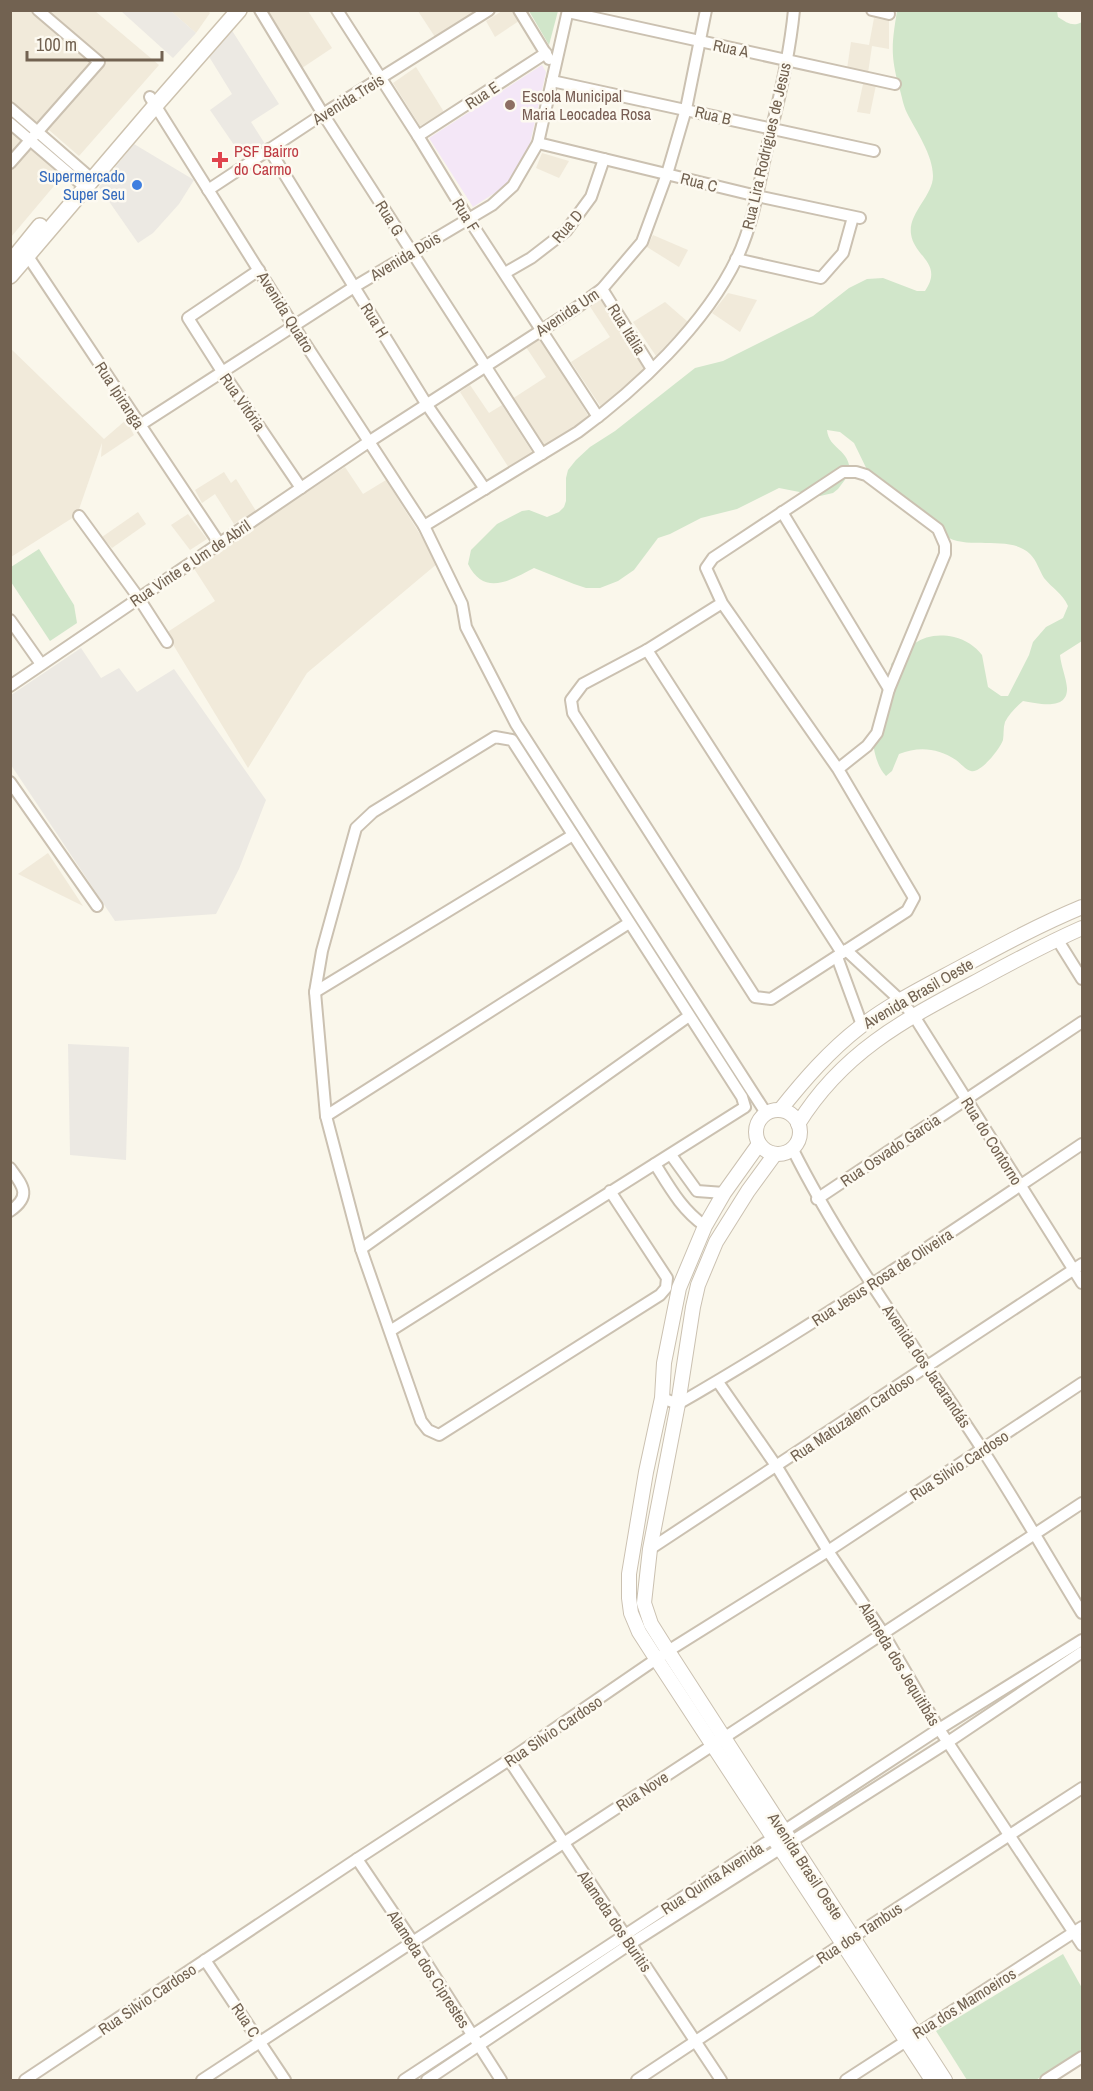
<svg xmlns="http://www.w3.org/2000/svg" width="1093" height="2091" viewBox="0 0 1093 2091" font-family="'Archivo Narrow',sans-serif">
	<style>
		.residential { fill: #f1eada }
		.industrial { fill: #ece9e3 }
		.education { fill: #f4e7f7 }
		.green { fill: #d1e6ca }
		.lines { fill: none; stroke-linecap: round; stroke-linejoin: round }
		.minor-casing { stroke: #cbc1b1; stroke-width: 14 }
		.tertiary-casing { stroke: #cbc1b1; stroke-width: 16 }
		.secondary-casing { stroke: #cdc2af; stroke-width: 18 }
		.minor { stroke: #fff; stroke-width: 10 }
		.tertiary { stroke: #fff; stroke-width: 14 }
		.secondary { stroke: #fff; stroke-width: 15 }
		.education-dot { fill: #8d6e63; stroke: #fdfaf1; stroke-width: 2 }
		.health-dot { fill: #e0444e; stroke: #fdfaf1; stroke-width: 2 }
		.shop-dot { fill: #3f7fe0; stroke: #fdfaf1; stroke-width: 2 }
		.labels { text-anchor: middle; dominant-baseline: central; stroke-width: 5; stroke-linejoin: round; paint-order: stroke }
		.street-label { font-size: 16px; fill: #726251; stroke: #fdfaf1 }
		.education-label { font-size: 16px; fill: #785e54; stroke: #fdfaf1; text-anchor: start }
		.health-label { font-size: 16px; fill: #be3a42; stroke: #fdfaf1; text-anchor: start }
		.shop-label { font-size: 16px; fill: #366cbe; stroke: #fdfaf1; text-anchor: end }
	</style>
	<rect width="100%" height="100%" fill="#faf7eb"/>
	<g class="residential">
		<path d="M512,10L519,21L495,37L486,21L502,11Z"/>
		<path d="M11,11H95L159,65L79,156L49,130L33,147L64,174L11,237Z"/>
		<path d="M171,11H208L210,13L196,33Z"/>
		<path d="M267,11H308L332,48L302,68Z"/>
		<path d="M418,11H478L435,37Z"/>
		<path d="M874,18L889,21V49L872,46L868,73L847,69L851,42L869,45Z"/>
		<path d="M416,67L444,112L420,126L393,83Z"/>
		<path d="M863,84L876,85L870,114L857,112Z"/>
		<path d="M542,153L569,161L559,178L536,168Z"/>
		<path d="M653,235L688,250L679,267L647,247Z"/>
		<path d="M728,293L757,300L740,332L712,313Z"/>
		<path d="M601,296L648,367L601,407L571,362L610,337L589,305Z"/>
		<path d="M665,302L688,322L656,356L633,322Z"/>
		<path d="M540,338L589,417L545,449L512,399L546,377L526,347Z"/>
		<path d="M10,348L104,439L126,420L134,435L101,457L102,443L77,515L11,557Z"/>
		<path d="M470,385L489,413L502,405L534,455L509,468L460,392Z"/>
		<path d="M345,467L363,494L386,480L438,563L307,673L248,768L166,633L215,601L193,567Z"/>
		<path d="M224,472L231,483L236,479L256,511L234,524L215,494L202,503L195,490Z"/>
		<path d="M138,512L146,524L112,548L102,537Z"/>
		<path d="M188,514L207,539L190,550L171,525Z"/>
		<path d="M48,853L83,906L18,874Z"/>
	</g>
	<g class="industrial">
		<path d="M121,11H171L196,33L173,58Z"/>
		<path d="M231,29L279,104L251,122L265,144L243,158L210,110L232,94L208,55Z"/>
		<path d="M134,144L194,180L179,204L153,233L138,243L99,187Z"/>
		<path d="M81,648L101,678L119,668L137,692L174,669L266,800L239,869L216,914L115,921L11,765V695Z"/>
		<path d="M68,1044L129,1047L126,1160L70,1155Z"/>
	</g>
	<path class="education" d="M542,65L546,72L529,148L520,169L504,187L473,207L429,138Z"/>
	<g class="green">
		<path d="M529,11H558L549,45Z"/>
		<path d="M897,11H1057L1058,17C1067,23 1073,27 1082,22V641L1060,655C1061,666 1066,677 1067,688C1068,712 1037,703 1023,701C1017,706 1009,714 1005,722C1003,728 1004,734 1003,740C1000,749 980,774 971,771C966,770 960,763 956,760C938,748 919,746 899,754L892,771L886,776C878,768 874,753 873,742L892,672L891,664C911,644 925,631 954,637C966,640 975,646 982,655L988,687L1001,696H1008L1029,655L1033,642L1046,627L1063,618L1068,606C1063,594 1052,588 1044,578C1039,570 1037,561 1030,554C1010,534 969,551 945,536L872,480L854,443L840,432L827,430C829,450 850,448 850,473L838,489L833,493L820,496L779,488L737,509L701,518L670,534L658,538L634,570L618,581L600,588H586L574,584L534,568C511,580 484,597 468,564L471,550L497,524L522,511L529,510L547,517L559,512L564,507L566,501V478L568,470L576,460L590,447L615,431L695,368L723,361L813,316L849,288L867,279L883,278L917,291H925C944,263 914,257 911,234C908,213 933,196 933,176C933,155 916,131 907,113C903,105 902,96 899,87C890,54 892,43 897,11Z"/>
		<path d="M39,549L74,605L77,623L50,641L11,582V567Z"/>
		<path d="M1063,1954L1082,1988V2049L1036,2080H967L936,2031Z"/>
	</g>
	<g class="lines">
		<g class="minor-casing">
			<g id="minor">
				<path d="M260,10L323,114L542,454"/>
				<path d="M337,10L418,136L468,218L598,417"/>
				<path d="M519,10L549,59"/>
				<path d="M872,10L889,14"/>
				<path d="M568,12L895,84"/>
				<path d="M552,81L874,151"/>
				<path d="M150,97L293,325L424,526L462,604L466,627L516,724L766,1113"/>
				<path d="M10,108L86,174"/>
				<path d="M10,123L79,182"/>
				<path d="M418,136L546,53"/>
				<path d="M538,143L757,196L860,218"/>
				<path d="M269,149L427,405L485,489"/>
				<path d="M10,163L99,62L38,10"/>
				<path d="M208,190L323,114L489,10"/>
				<path d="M25,252L219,543"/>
				<path d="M736,259L821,278L843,253L853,217"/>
				<path d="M259,270L188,318L223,373L301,488"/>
				<path d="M505,273L531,258L566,231L591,197L604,159"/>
				<path d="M602,289L652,369"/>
				<path d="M140,425L354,287L492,205L513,186L538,143L568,10"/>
				<path d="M782,512L889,689"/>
				<path d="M79,516L138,597L167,642"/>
				<path d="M424,526L578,432C637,389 705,325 737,258C756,218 760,174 771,131C781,92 790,51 794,10"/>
				<path d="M722,603L838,769L914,898L907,911L771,999L755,997L573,713L571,700L583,684L647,650L722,603L706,568L713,558L843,472H856L866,475L938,529L945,545V554L889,689L877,733L867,746L838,769"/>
				<path d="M10,620L41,664"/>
				<path d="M647,650L842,953"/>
				<path d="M10,686L370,441L576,308L602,289L642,242L667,174L686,109L706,10"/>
				<path d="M10,782L97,906"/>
				<path d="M1057,939L1082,979"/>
				<path d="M846,950L900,1000L914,1016L1082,1283"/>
				<path d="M837,957L862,1025"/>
				<path d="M315,992L573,835"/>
				<path d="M326,1116L629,923"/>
				<path d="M792,1148C845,1254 918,1350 982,1449C1017,1503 1049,1559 1082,1613"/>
				<path d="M671,1155L697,1191L724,1193"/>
				<path d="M655,1164C670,1188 682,1210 705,1226"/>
				<path d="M10,1168C23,1186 32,1196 10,1211"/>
				<path d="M817,1199L1082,1022"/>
				<path d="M361,1249L689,1016"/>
				<path d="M390,1331L745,1107L742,1097L512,740L495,737L373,812L356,828L322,951L315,992L326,1116L361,1249L421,1421L428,1430L439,1435L660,1295L666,1288L667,1278L610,1191"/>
				<path d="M718,1382L777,1467L828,1551L883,1633L939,1729L1082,1945"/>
				<path d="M662,1398L678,1404C817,1324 949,1233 1082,1144"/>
				<path d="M650,1549L1082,1264"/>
				<path d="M509,1760L721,2080"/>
				<path d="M357,1859L413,1942L501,2080"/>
				<path d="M205,1960L285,2080"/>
				<path d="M25,2080L357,1859L509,1760L668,1651L828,1551L1082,1383"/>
				<path d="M202,2080L1082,1503"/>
				<path d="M404,2080L939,1729L1082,1640"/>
				<path d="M427,2080L630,1944L948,1742L1082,1652"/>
				<path d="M637,2080L842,1944L1082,1788"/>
				<path d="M846,2080L1082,1927"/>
				<path d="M1046,2080L1082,2057"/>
			</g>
		</g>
		<g class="tertiary-casing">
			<g id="tertiary">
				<path d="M780,1110C804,1080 829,1051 860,1027C891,1003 928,985 963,966C1002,945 1041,924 1082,907"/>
				<circle cx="778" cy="1132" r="22"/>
				<path d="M798,1124C844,1050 906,1019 981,979C1014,961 1048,943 1082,928"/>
				<path d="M759,1144L724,1193L705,1226L679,1288L664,1363L662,1398L646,1472L629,1574V1598L631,1613L639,1632L657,1660L932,2080"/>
				<path d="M775,1154L748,1191L716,1242L698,1285L693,1307L678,1404L650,1549L644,1603L651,1624L668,1651L945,2080"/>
			</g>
		</g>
		<g class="secondary-casing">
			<g id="secondary">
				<path d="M10,263L40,226"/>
				<path d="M10,276L155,106L239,10"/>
			</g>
		</g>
		<use href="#minor" class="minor"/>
		<use href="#tertiary" class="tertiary"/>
		<use href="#secondary" class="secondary"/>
	</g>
	<circle class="education-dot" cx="510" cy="105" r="6"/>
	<path class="health-dot" d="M217 151h6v6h6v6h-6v6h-6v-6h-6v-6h6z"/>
	<circle class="shop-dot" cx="137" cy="185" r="6"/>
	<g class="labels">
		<g class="street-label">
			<text transform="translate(731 48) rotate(12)">Rua A</text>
			<text transform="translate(482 95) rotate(-33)">Rua E</text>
			<text transform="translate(348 99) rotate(-32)">Avenida Treis</text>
			<text transform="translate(713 115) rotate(13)">Rua B</text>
			<text transform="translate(766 146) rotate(-77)">Rua Lira Rodrigues de Jesus</text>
			<text transform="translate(699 182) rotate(14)">Rua C</text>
			<text transform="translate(466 215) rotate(58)">Rua F</text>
			<text transform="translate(390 218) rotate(58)">Rua G</text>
			<text transform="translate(567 226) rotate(-49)">Rua D</text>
			<text transform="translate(405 256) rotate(-31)">Avenida Dois</text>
			<text transform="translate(286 312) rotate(58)">Avenida Quatro</text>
			<text transform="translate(567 312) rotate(-34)">Avenida Um</text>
			<text transform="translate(375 320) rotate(58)">Rua H</text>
			<text transform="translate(627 329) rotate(58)">Rua Itália</text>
			<text transform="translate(120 395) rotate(57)">Rua Ipiranga</text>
			<text transform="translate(243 402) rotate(55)">Rua Vitória</text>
			<text transform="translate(190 563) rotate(-34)">Rua Vinte e Um de Abril</text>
			<text transform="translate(918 993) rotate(-30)">Avenida Brasil Oeste</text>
			<text transform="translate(992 1141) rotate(58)">Rua do Contorno</text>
			<text transform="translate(890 1150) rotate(-34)">Rua Osvado Garcia</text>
			<text transform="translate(882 1277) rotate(-33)">Rua Jesus Rosa de Oliveira</text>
			<text transform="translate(927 1366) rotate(56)">Avenida dos Jacarandás</text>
			<text transform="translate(852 1417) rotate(-34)">Rua Matuzalem Cardoso</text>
			<text transform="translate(959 1465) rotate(-33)">Rua Silvio Cardoso</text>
			<text transform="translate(900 1664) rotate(59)">Alameda dos Jequitibás</text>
			<text transform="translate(553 1731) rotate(-34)">Rua Silvio Cardoso</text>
			<text transform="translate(642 1791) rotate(-33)">Rua Nove</text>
			<text transform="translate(806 1866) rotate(57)">Avenida Brasil Oeste</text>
			<text transform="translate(712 1878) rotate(-33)">Rua Quinta Avenida</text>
			<text transform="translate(615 1921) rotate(56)">Alameda dos Buritis</text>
			<text transform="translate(859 1933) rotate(-33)">Rua dos Tambus</text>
			<text transform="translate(429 1969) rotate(57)">Alameda dos Ciprestes</text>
			<text transform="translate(147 1999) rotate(-34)">Rua Silvio Cardoso</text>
			<text transform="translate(964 2003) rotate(-32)">Rua dos Mamoeiros</text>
			<text transform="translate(246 2020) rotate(56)">Rua C</text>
		</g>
		<g class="education-label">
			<text x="522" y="96">Escola Municipal<tspan x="522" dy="18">Maria Leocadea Rosa</tspan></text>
		</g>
		<g class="health-label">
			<text x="234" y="151">PSF Bairro<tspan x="234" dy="18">do Carmo</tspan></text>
		</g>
		<g class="shop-label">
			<text x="125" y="176">Supermercado<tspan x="125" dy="18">Super Seu</tspan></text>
		</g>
	</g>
	<rect width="1093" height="2091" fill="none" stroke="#726251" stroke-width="24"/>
	<path d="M27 51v9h135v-9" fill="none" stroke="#726251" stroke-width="3"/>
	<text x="36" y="51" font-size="18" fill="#726251" stroke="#fdfaf1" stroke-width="4.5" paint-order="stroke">100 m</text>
</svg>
